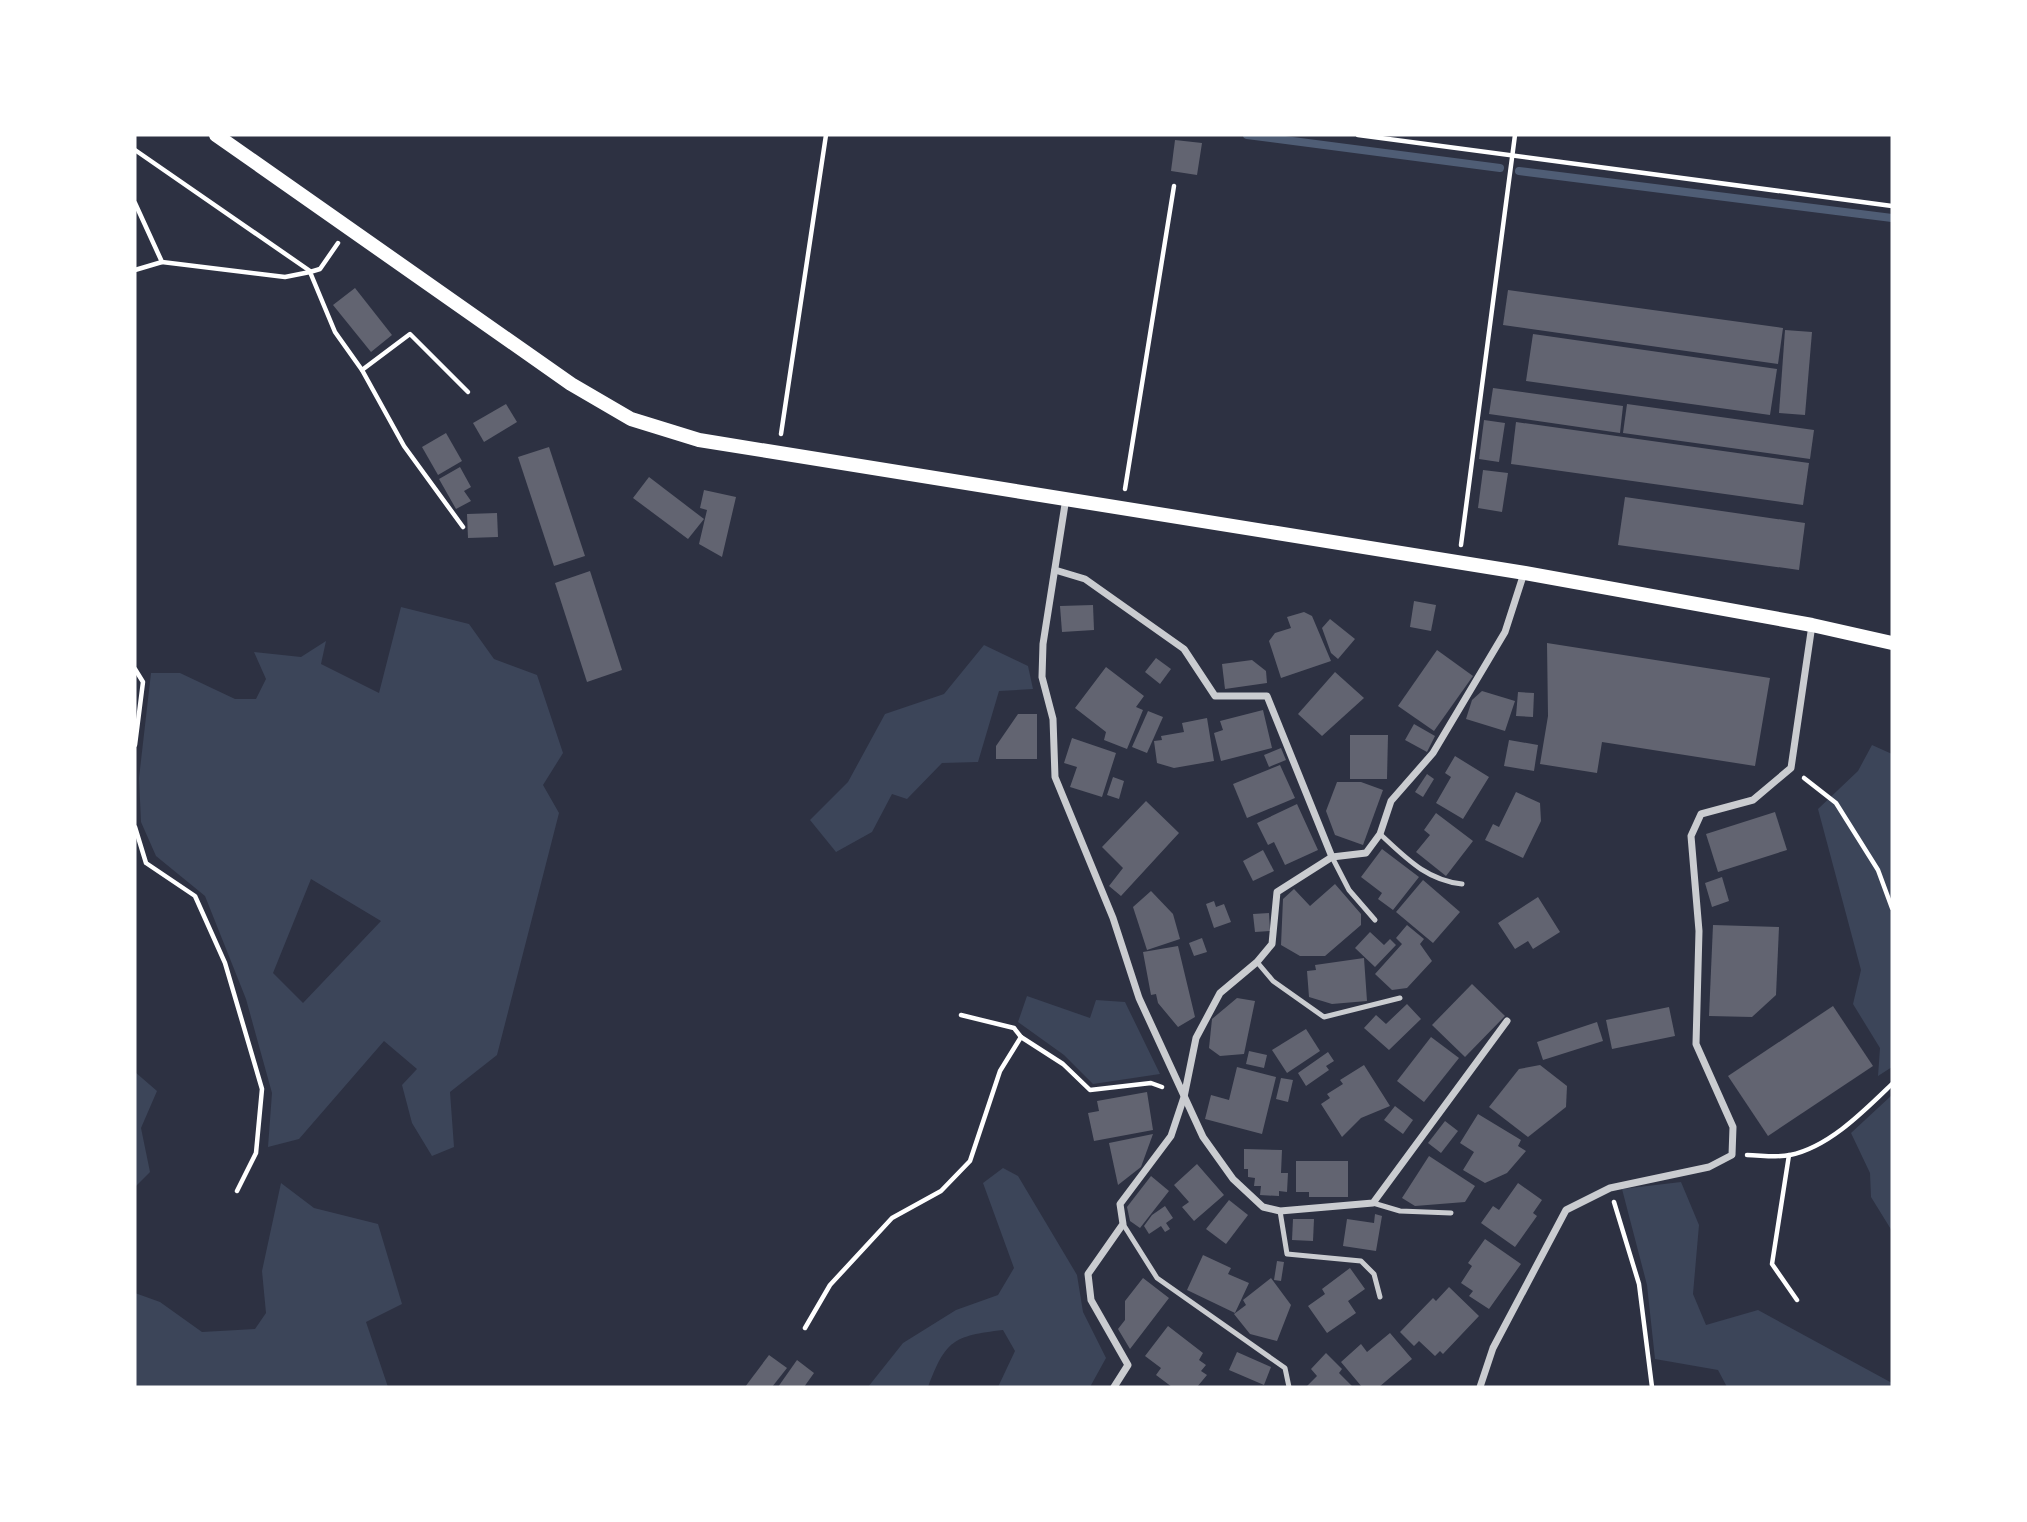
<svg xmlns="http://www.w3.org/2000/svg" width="2027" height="1522" viewBox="0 0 2027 1522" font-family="'DM Sans',sans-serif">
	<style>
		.green { fill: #3c4559; fill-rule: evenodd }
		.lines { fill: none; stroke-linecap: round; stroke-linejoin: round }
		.stream { stroke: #4f5d75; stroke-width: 8 }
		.building { fill: #626471 }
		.path { stroke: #fff; stroke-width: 4.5 }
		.service { stroke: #caccd0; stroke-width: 5 }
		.minor { stroke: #caccd0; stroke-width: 7 }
		.secondary { stroke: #fff; stroke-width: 14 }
	</style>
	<rect width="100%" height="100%" fill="#2d3142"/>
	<g class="green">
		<path d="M401,607L469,624L494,659L537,675L563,753L543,785L559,813L497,1055L450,1092L454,1147L432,1156L412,1123L402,1085L417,1069L384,1041L299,1139L268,1147L272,1093L246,999L205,896L156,856L141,822L139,778L151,673H180L235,699H256L266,679L254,652L301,657L326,641L321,664L379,693ZM311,879L381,921L303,1003L273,973Z"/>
		<path d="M984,645L1028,666L1033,689L999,691L978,762L942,763L907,799L892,794L872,832L836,852L810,820L848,782L885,714L944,694Z"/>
		<path d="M1872,745L1892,754V1067L1878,1076L1880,1048L1853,1004L1861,970L1818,809L1858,771Z"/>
		<path d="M1027,996L1090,1018L1096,1000L1125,1002L1160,1074L1093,1084L1064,1055L1018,1022Z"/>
		<path d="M135,1072L157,1091L141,1128L150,1172L135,1187Z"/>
		<path d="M1892,1095V1231L1871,1197L1870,1173L1851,1133Z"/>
		<path d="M1003,1168L1018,1176L1077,1275L1083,1312L1106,1358L1090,1387H998L1015,1351L1003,1330C953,1336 946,1340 928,1387H868L903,1343L956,1310L998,1295L1014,1268L983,1183Z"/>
		<path d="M1681,1182L1699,1225L1693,1294L1706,1325L1758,1310L1892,1383V1387H1727L1718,1370L1655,1359L1647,1285L1622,1189Z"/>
		<path d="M281,1183L314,1208L378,1224L402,1304L366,1322L388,1387H135V1293L160,1302L202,1332L255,1329L266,1313L262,1271Z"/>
	</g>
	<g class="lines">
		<g class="stream">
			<path d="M1247,135L1500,168"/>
			<path d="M1519,171L1892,218"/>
		</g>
	</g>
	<g class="building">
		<path d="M1175,140L1202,143L1197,175L1171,171Z"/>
		<path d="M355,288L392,335L371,352L333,305Z"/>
		<path d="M1508,290L1783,328L1778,364L1503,325Z"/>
		<path d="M1785,330L1812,332L1805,415L1779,413Z"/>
		<path d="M1533,334L1777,369L1770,415L1526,381Z"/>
		<path d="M1493,388L1623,406L1620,433L1489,414Z"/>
		<path d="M506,404L517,422L484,442L473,423Z"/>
		<path d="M1627,404L1814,430L1810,459L1623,433Z"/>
		<path d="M1484,420L1505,423L1499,462L1479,459Z"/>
		<path d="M1516,422L1809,463L1803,505L1511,464Z"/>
		<path d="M446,433L462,461L438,475L422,447Z"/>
		<path d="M549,447L585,556L554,566L518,457Z"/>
		<path d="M460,467L471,487L464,491L471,501L456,509L439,479Z"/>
		<path d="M1483,470L1508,473L1502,512L1478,508Z"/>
		<path d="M649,477L704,519L688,539L633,498Z"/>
		<path d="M704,490L736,497L722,557L699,544L707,510L700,508Z"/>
		<path d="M1625,497L1805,523L1799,570L1618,545Z"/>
		<path d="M497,513L498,537L468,538L467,514Z"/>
		<path d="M590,571L622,670L587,682L555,583Z"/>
		<path d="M1414,601L1436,605L1431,631L1410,627Z"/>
		<path d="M1093,605L1094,630L1062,632L1060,606Z"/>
		<path d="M1304,612L1312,616L1331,661L1281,678L1269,641L1275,633L1291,628L1287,617Z"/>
		<path d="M1330,619L1355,639L1338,659L1331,653L1322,628Z"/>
		<path d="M1547,643L1770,678L1755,766L1602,742L1597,773L1540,764L1548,716Z"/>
		<path d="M1437,650L1473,676L1434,731L1398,706Z"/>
		<path d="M1156,658L1171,669L1160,684L1145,672Z"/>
		<path d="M1252,660L1266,671L1267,683L1225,689L1222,664Z"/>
		<path d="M1106,667L1144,696L1136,707L1143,710L1127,749L1104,740L1106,732L1075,708Z"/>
		<path d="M1335,672L1364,698L1322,736L1298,714Z"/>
		<path d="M1482,691L1515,701L1505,731L1466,719L1472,700Z"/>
		<path d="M1518,692L1534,693L1533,717L1516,716Z"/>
		<path d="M1263,710L1272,748L1221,761L1214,733L1223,730L1220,721Z"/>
		<path d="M1148,711L1163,717L1147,753L1132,747Z"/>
		<path d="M1018,714H1037V759H996V746Z"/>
		<path d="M1207,718L1214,761L1174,768L1157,763L1154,741L1162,740L1161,736L1184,732L1182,723Z"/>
		<path d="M1414,724L1435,736L1427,752L1405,740Z"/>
		<path d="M1350,735H1388L1387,779H1350Z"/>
		<path d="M1072,738L1116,753L1102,797L1070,787L1077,767L1064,763Z"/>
		<path d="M1509,740L1538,745L1534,771L1504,766Z"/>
		<path d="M1281,748L1286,760L1269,767L1264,755Z"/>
		<path d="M1455,756L1489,777L1463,819L1436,803L1451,777L1445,773Z"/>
		<path d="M1280,765L1295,798L1247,818L1233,784Z"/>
		<path d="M1427,774L1434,779L1423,797L1415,792Z"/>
		<path d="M1113,777L1124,781L1119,799L1107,795Z"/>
		<path d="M1337,782H1361L1383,790L1363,845L1335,835L1326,811Z"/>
		<path d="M1516,792L1540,803L1541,821L1523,858L1485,840L1493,824L1499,827Z"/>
		<path d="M1146,801L1179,833L1121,896L1109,886L1123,868L1102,847Z"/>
		<path d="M1297,804L1318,850L1285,865L1274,842L1268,845L1257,823Z"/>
		<path d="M1775,812L1787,850L1718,872L1706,834Z"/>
		<path d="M1436,813L1473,841L1446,876L1416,852L1430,835L1424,830Z"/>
		<path d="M1382,849L1419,877L1393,910L1378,899L1382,893L1361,877Z"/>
		<path d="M1263,850L1274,871L1253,881L1243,861Z"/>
		<path d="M1722,877L1729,901L1712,907L1705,883Z"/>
		<path d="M1423,880L1460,912L1433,943L1396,912Z"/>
		<path d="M1335,884L1361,914V925L1325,956H1300L1281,945L1283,899L1294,889L1310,906Z"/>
		<path d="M1151,891L1173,914L1180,939L1147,950L1133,907Z"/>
		<path d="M1538,897L1560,932L1533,949L1528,941L1515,949L1498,923Z"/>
		<path d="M1214,901L1216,907L1224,904L1231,922L1214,928L1206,904Z"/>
		<path d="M1269,913L1270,931L1255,932L1253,914Z"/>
		<path d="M1407,925L1424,939L1420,944L1432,961L1407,988L1392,990L1375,974L1402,944L1396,938Z"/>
		<path d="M1713,925L1779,927L1776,995L1752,1017L1709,1016Z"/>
		<path d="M1370,932L1384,945L1390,939L1396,945L1375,967L1355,948Z"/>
		<path d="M1202,938L1207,952L1194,956L1189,943Z"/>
		<path d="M1178,946L1195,1017L1178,1027L1158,1003L1156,994L1151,995L1143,952Z"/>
		<path d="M1364,958L1367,1001L1332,1004L1309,997L1307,971L1316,970L1315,965Z"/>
		<path d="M1472,984L1505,1016L1465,1057L1432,1025Z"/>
		<path d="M1237,998L1255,1001L1244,1054L1220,1056L1209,1048L1212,1019Z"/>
		<path d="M1407,1004L1421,1019L1389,1050L1364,1028L1376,1015L1386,1024Z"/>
		<path d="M1833,1006L1873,1066L1768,1136L1728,1076Z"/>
		<path d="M1669,1007L1675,1036L1612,1049L1606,1020Z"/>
		<path d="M1597,1022L1603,1041L1543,1060L1537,1042Z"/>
		<path d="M1306,1029L1320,1051L1287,1073L1272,1050Z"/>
		<path d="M1431,1037L1459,1058L1424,1102L1397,1081Z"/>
		<path d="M1249,1051L1267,1055L1264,1068L1246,1064Z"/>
		<path d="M1328,1052L1334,1061L1326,1066L1329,1070L1306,1086L1298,1073Z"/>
		<path d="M1364,1065L1390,1106L1361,1118L1342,1137L1321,1104L1330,1098L1327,1094L1343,1084L1340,1080Z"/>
		<path d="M1540,1065L1567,1086L1566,1107L1528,1137L1489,1107L1519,1069Z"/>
		<path d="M1237,1067L1276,1077L1262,1134L1205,1119L1211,1095L1229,1100Z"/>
		<path d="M1281,1078L1293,1080L1288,1102L1276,1099Z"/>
		<path d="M1147,1092L1153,1130L1094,1141L1088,1113L1099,1111L1097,1101Z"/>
		<path d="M1395,1106L1413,1120L1403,1134L1384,1120Z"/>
		<path d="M1478,1114L1521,1140L1518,1146L1526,1151L1507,1173L1485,1183L1463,1170L1474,1152L1460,1143Z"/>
		<path d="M1445,1121L1458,1131L1441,1153L1428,1143Z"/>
		<path d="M1153,1134L1141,1167L1118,1185L1109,1143Z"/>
		<path d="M1244,1149L1282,1150L1281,1173H1288L1287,1192L1279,1191V1196L1260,1195L1261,1186H1254L1255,1178L1248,1177V1169H1244Z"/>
		<path d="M1429,1156L1475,1186L1465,1202L1415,1206L1402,1198Z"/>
		<path d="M1296,1161H1348V1197H1309V1192H1296Z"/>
		<path d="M1197,1164L1224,1195L1194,1221L1182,1207L1189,1202L1174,1185Z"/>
		<path d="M1151,1176L1169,1191L1140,1228L1130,1221L1127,1207Z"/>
		<path d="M1518,1183L1542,1200L1533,1213L1537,1216L1515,1247L1481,1223L1493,1206L1499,1210Z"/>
		<path d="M1229,1200L1248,1215L1226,1244L1206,1229Z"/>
		<path d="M1165,1206L1173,1218L1166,1223L1170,1229L1165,1232L1161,1226L1149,1234L1144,1226L1152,1215Z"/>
		<path d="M1375,1214L1382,1216L1376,1251L1343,1246L1347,1219L1374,1223Z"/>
		<path d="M1293,1219H1314L1313,1241L1292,1240Z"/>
		<path d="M1485,1239L1521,1264L1489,1309L1469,1296L1473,1291L1461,1283L1472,1266L1468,1263Z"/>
		<path d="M1203,1255L1231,1268L1228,1274L1249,1283L1235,1313L1187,1290Z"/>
		<path d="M1277,1261L1284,1262L1281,1281L1274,1280Z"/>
		<path d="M1350,1268L1365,1289L1348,1301L1356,1313L1327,1333L1308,1306L1325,1294L1322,1289Z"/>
		<path d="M1143,1278L1169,1298L1130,1349L1118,1329L1125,1320V1301Z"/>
		<path d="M1271,1278L1291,1305L1277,1341L1250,1334L1234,1314L1246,1305L1243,1300Z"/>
		<path d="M1449,1287L1479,1316L1443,1354L1440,1351L1435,1356L1419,1341L1414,1346L1400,1332L1433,1298L1436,1301Z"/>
		<path d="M1168,1326L1203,1353L1199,1360L1206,1365L1201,1371L1207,1375L1197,1387H1172L1156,1375L1161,1368L1145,1356Z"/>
		<path d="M1390,1333L1412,1359L1379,1387H1362L1341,1362L1361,1344L1367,1352Z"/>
		<path d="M1237,1352L1271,1367L1264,1385L1229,1370Z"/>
		<path d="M1326,1353L1342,1369L1339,1373L1353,1387H1306L1317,1376L1311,1369Z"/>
		<path d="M769,1355L787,1368L772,1387H745Z"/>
		<path d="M797,1360L814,1373L804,1387H778Z"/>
	</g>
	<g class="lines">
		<g class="path">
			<path d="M1358,135L1892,206"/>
			<path d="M135,150L310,271"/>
			<path d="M135,203L162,262L285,277L310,272"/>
			<path d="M338,243L320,269L310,272L335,332L362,370L404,446L463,527"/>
			<path d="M135,270L162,262"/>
			<path d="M362,370L410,334L468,392"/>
			<path d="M781,434L826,135"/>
			<path d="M1125,489L1174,186"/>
			<path d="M1461,545L1515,135"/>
			<path d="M135,669L143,682L135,745"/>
			<path d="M1804,778L1836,803L1878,870L1892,908"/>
			<path d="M135,827L146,863L195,896L225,963L262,1089L256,1153L237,1191"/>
			<path d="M961,1015L1014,1028L1021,1037"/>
			<path d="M1747,1155C1760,1155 1777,1158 1790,1155C1829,1147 1864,1111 1892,1084"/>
			<path d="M1789,1155L1772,1264L1797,1300"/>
			<path d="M1614,1202L1639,1284L1652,1387"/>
			<path d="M805,1328L830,1285L892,1218L941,1191L970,1161L1000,1071L1021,1037L1063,1064L1090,1090L1151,1083L1162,1087"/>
		</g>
		<g class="service">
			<path d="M1380,834C1406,858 1426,880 1462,884"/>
			<path d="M1332,857L1349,890L1375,920"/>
			<path d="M1257,962L1273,981L1324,1017L1400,998"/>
			<path d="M1373,1203L1400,1211L1451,1213"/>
			<path d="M1280,1211L1287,1254L1361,1261L1374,1274L1380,1297"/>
			<path d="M1123,1224L1157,1278L1285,1368L1289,1387"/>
		</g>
		<g class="minor">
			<path d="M1066,498L1043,644L1042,677L1053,719L1055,777L1113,918L1139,998L1203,1137L1233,1179L1263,1207L1280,1211L1373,1203L1507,1021"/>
			<path d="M1055,570L1085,579L1184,649L1215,696H1267L1332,857"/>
			<path d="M1114,1387L1128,1365L1091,1300L1088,1274L1123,1224L1120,1204L1171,1136L1184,1097L1196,1038L1220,993L1257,962L1272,944L1277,892L1332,857L1366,853L1380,834L1391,801L1433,753L1505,632L1524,573"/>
			<path d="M1480,1387L1493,1348L1566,1210L1610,1188L1709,1167L1732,1155L1733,1127L1696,1044L1699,931L1691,836L1701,814L1753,800L1791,768L1812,625"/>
		</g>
		<path class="secondary" d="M216,135L571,384L631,419L699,440L1525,573L1812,625L1892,643"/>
	</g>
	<rect width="2027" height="1522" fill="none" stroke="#ffffff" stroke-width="273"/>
</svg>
